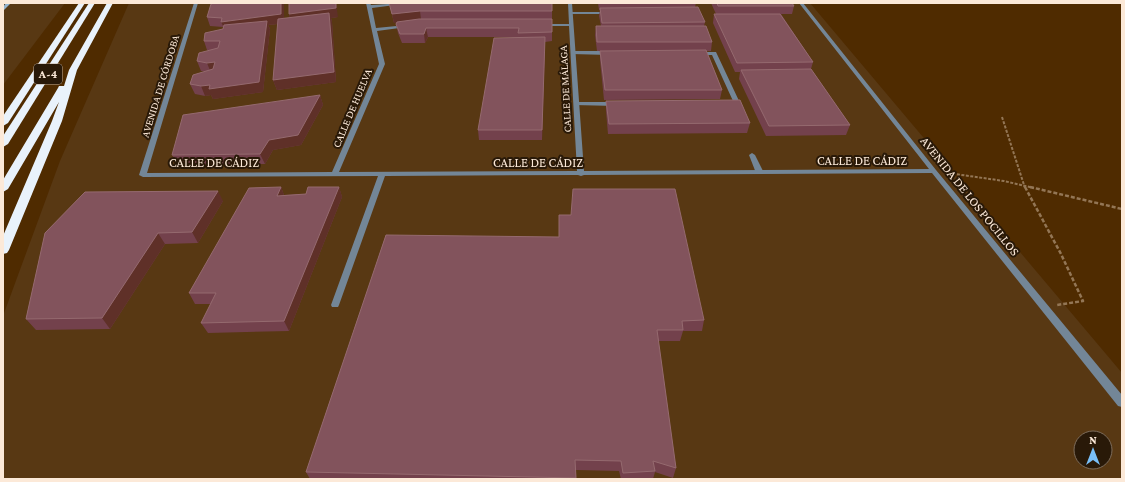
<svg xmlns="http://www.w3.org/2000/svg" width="1125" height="482" viewBox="0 0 1125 482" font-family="'Crimson Pro',serif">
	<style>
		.built { fill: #583813; fill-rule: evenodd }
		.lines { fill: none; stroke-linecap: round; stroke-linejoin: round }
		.path-far1 { stroke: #937655; stroke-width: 2; stroke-dasharray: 3 1.5; stroke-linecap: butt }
		.path { stroke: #937655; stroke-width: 2.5; stroke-dasharray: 4 2; stroke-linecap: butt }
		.lane { fill: #738697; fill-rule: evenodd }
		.street { fill: #738697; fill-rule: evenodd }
		.secondary { fill: #95b4cf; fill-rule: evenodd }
		.highway { fill: #e9f2fb; fill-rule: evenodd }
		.wall { fill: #73414c }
		.shaded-wall { fill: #5f3028 }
		.building { fill: #82535c; stroke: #956a6f }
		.labels { text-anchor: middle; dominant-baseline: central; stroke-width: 4; stroke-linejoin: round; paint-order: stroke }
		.far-street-label { font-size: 11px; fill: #fce9d8; stroke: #291908 }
		.shield { fill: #291908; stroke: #bdab9a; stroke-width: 1 }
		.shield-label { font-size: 12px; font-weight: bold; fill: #fce9d8 }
		.street-label { font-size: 13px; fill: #fce9d8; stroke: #291908 }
	</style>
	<rect width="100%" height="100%" fill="#4f2b00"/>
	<g class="built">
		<path d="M3,3H65L3,85Z"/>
		<path d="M129,3H810L1122,373V479H3V316L60,161ZM1081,438H1105V462H1081Z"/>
	</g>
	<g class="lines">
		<g class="path-far1">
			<path d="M1002,117L1025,188"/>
			<path d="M948,173L1004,181L1034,188"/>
		</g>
		<g class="path">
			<path d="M1025,187L1061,254L1083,301L1057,305"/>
			<path d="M1030,187L1122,209"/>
		</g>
		<g class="lane">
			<path d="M569,12H610L612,13L610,14H571L569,13Z"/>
			<path d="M573,51H610L613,53L610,55L571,54V52Z"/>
			<path d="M696,52H716L740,103L739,104L730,105L727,103L733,101L712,55H698L696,54Z"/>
			<path d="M576,102H616L619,104L616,106L574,105V103Z"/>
			<path d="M752,153L755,155L764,173L762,174H758L756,173L749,155Z"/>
		</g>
		<path class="street" d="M194,3H198L147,173L332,172L379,64L366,3H370L371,5L405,3L403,4L372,8L376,28L407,25L409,26L407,27L377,31L385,64L339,172L577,171L569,26H542L540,25L542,24H569L568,3H572L584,171L929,169L799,3H803L936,170L1122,395V407L1118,406L932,173L584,175L581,176L578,175L385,176L339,305L338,307H332L331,305L378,176L143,177L139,175Z"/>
		<path class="secondary" d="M6,3H11L3,11V7Z"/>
		<g class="highway">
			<path d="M79,3H85L8,123L3,126V116Z"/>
			<path d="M89,3H95L8,144L3,147V136Z"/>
			<path d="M107,3H113L77,70L62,121L9,250L7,253L3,254V236L52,121L59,102L8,189L3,192V180L58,88L59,86H64L69,70Z"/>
		</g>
	</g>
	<g class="wall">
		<path d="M284,3V18H290L289,14L338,17L331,18L332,22L336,82L277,90L273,80L278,24L268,25L270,29L263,92L213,99L211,95L205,96L195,94L190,84L206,72L201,71L197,61L211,50H207L204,41L223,29V27L210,26L207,17Z"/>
		<path d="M389,3H552V41L545,42L542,140H479L478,130L518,37H428L425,43H402L398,33L396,24L397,22L394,23Z"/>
		<path d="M598,3H696L695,7L705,22L704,26L712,42L711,51H706L722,90L720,99L604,100L600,60V51H597L595,35L596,26H601L599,16L600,10H599Z"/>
		<path d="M711,3H792L794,6L792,14H781L813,62L811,69L850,125L846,135L766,136L739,79L740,72H735L713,23L714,14H716Z"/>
		<path d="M320,95L323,105L301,145L273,150L265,164L178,165L172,155Z"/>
		<path d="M606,101L750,123L747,133L608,134L606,111Z"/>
		<path d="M281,187L284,195L306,194L339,187L342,197L289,331L208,333L201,323L211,304H195L189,293Z"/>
		<path d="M223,201L198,243L165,244L110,329L36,330L26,319L45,233Z"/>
		<path d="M386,235L704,320L702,331H683L680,341H658L676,468L673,478L655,472L653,479H621L619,471L576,470V479H310L306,472Z"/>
	</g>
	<g class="shaded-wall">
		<path d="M281,3H284V23L268,25L270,29L263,92L213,99L211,95L205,96L201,86L210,85L225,30L221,22Z"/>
		<path d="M336,3L338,17L331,18L332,22L336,82L277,90L273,80L291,23L289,14Z"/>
		<path d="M420,11L421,19L394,23L392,14Z"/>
		<path d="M426,28L428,37L425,43L424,34Z"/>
		<path d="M545,37V47L542,140V130Z"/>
		<path d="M215,62L219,72L211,73L207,63Z"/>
		<path d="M320,95L323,105L301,145L273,150L265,164L260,154L269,140Z"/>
		<path d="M281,187L285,198L277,196Z"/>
		<path d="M339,187L342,197L289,331L284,321Z"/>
		<path d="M218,191L223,201L198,243L192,232Z"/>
		<path d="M158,233L165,244L110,329L102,318Z"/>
	</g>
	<g class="building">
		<path d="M214,3H281V14L221,22L222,18L207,17L211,4Z"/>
		<path d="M289,3H336V8L289,14Z"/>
		<path d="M389,3H552V11H420L392,14Z"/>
		<path d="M717,3H792L794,6H718Z"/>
		<path d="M698,7L705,22L602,23L600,8Z"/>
		<path d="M329,13L334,72L273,80L278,19Z"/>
		<path d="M714,14H780L813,62L737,63Z"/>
		<path d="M419,19H552V32L518,33L519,28H426L424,34H400L396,24L397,22Z"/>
		<path d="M267,21L259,82L209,89L210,85L201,86L190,84L193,75L213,69L215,62L207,63L197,61L199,53L218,48L220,41H204L205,33L223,29L224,25Z"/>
		<path d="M596,26H706L712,42H597Z"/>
		<path d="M545,37L542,130H478L494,38Z"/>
		<path d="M706,50L722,90H605L600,51Z"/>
		<path d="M811,69L850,125L769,126L741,70Z"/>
		<path d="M320,95L298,135L269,140L260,154L172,155L183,115Z"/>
		<path d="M740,100L750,123L609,124L606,101Z"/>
		<path d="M281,187L277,196L306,194L308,187H339L284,321L201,323L216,293H189L249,188Z"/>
		<path d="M573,189H675L704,320L682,321L683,330H657L676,468L653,461L655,471L623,473L621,461L575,460L576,478L306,472L386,235L559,237V215H571Z"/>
		<path d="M218,191L192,232L158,233L102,318L26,319L45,233L85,192Z"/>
	</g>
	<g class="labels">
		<g class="far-street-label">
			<text transform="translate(160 86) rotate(-73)">AVENIDA DE CÓRDOBA</text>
			<text transform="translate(565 89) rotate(-93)">CALLE DE MÁLAGA</text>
			<text transform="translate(352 108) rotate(-67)">CALLE DE HUELVA</text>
		</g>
		<rect class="shield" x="34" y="64" width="28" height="20" rx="3"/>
		<g class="shield-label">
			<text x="48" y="74">A-4</text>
		</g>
		<g class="street-label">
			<text x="862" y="160">CALLE DE CÁDIZ</text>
			<text x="214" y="162">CALLE DE CÁDIZ</text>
			<text x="538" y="162">CALLE DE CÁDIZ</text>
			<text transform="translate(970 196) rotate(51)">AVENIDA DE LOS POCILLOS</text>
		</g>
	</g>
	<rect width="1125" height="482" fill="none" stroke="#fce9d8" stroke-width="8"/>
	<g transform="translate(1093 450)"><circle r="19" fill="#291908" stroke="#7d6c5b"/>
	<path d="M0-3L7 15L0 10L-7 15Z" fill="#79bff8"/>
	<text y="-6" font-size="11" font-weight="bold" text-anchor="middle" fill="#fce9d8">N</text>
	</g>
</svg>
